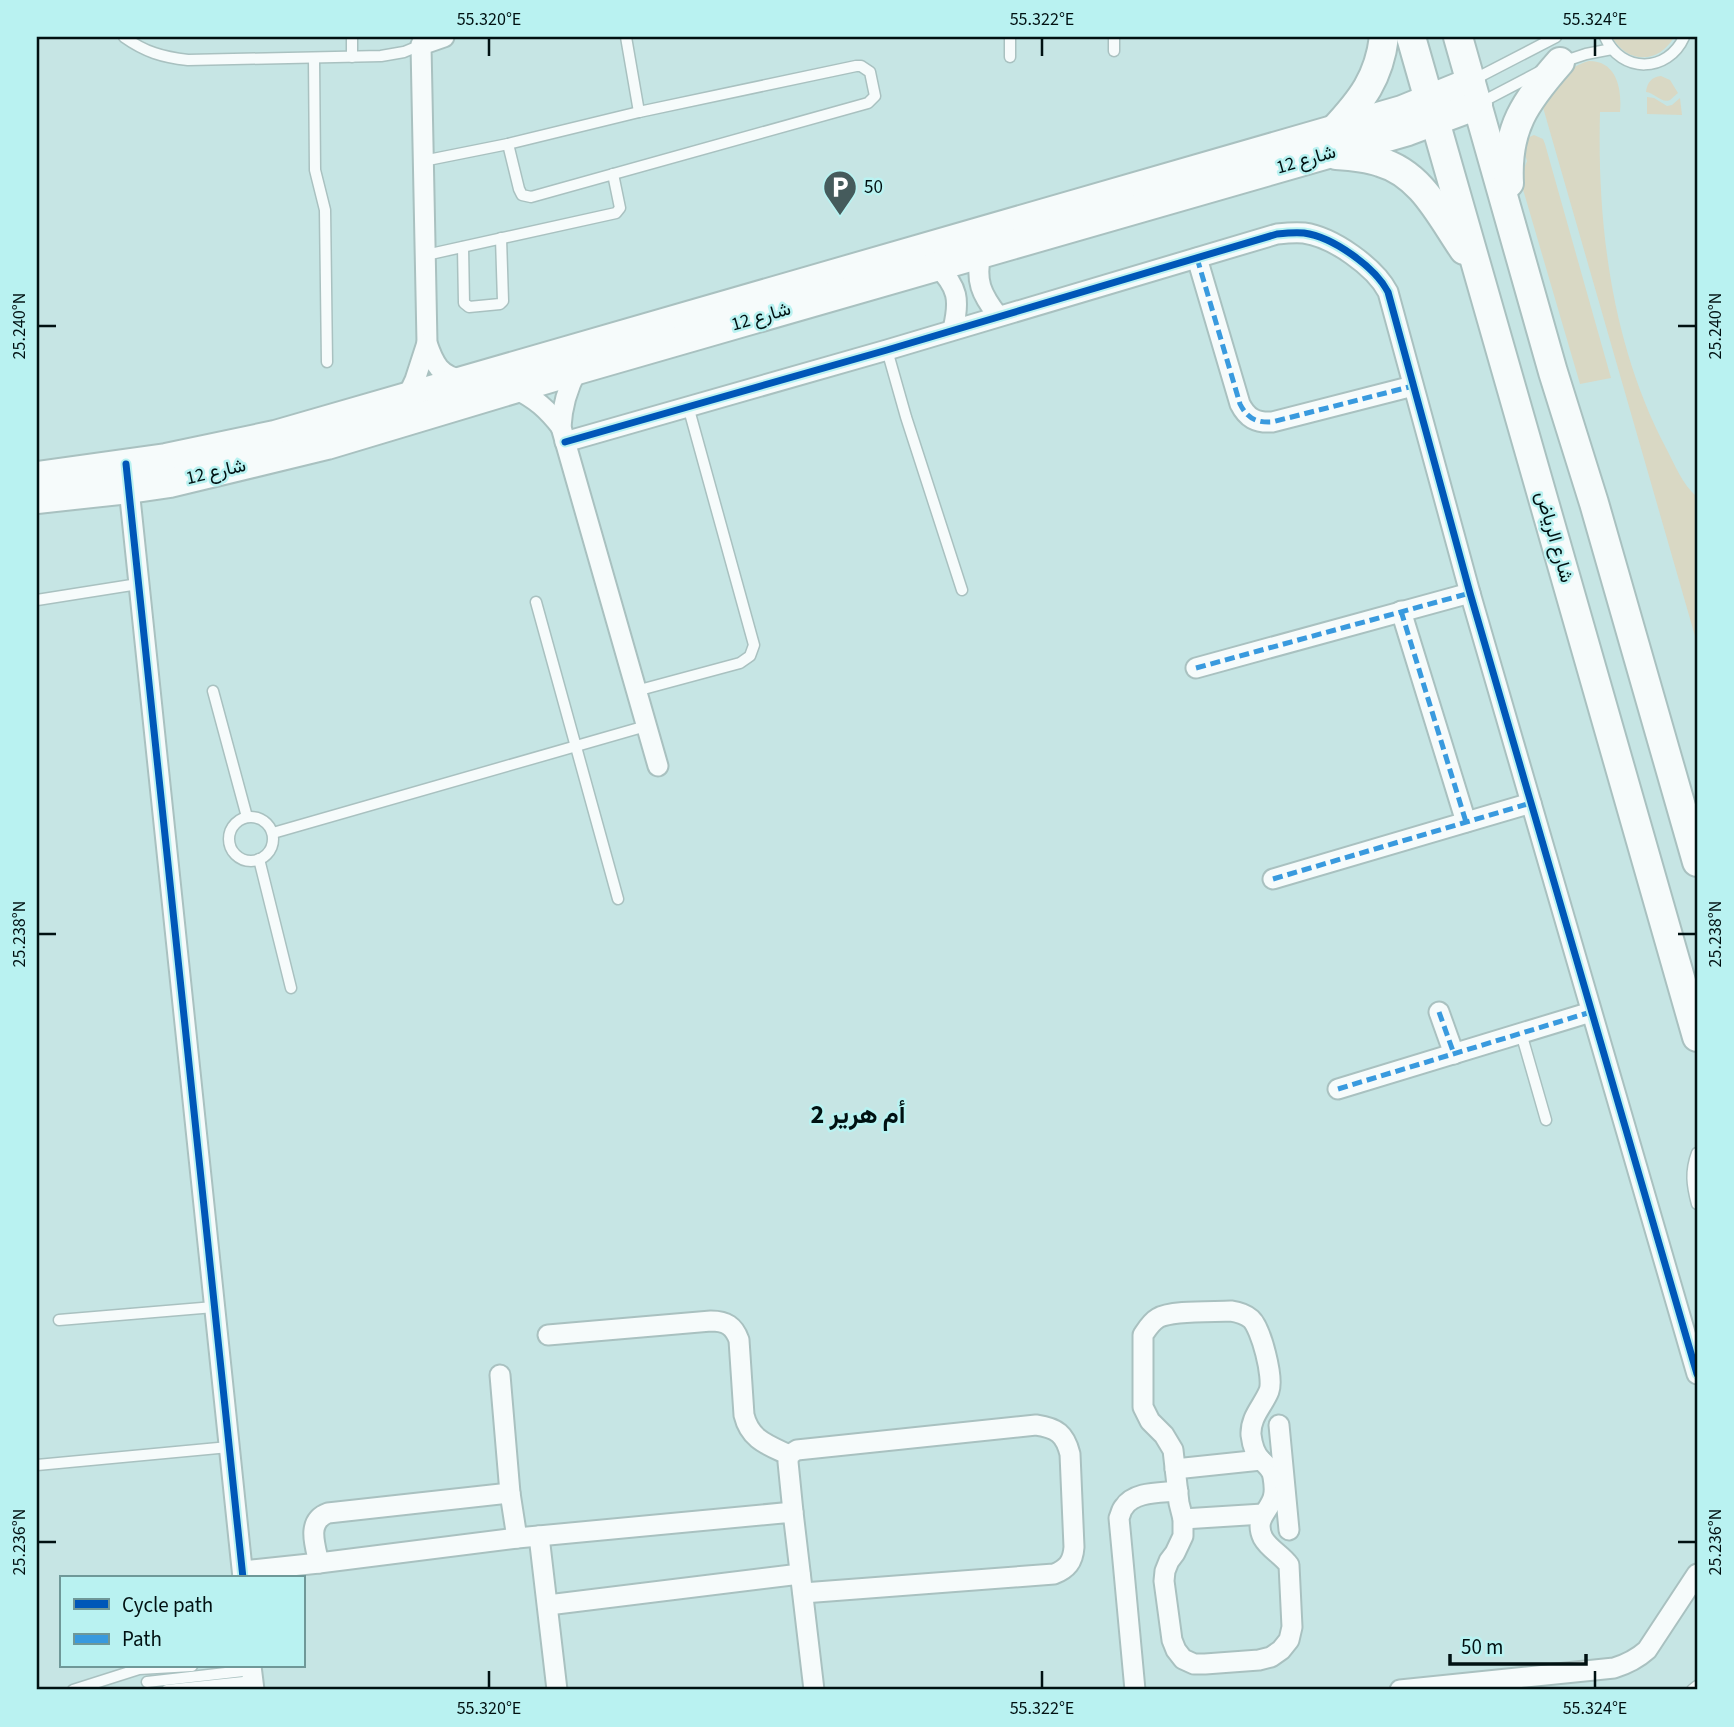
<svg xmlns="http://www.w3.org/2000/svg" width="1734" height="1727" viewBox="0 0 1734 1727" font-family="'Source Sans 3',Vazirmatn,sans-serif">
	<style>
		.green { fill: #d9d8c4 }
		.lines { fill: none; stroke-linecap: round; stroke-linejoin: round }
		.lane-casing { stroke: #a9c1c0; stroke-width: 13 }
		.street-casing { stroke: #a9c1c0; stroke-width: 23 }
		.secondary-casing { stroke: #a9c1c0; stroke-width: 32 }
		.lane { stroke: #f6fbfb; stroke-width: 10 }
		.street { stroke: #f6fbfb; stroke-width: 19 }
		.secondary { stroke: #f6fbfb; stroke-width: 28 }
		.quiet { stroke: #399ade; stroke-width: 5; stroke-dasharray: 10 5; stroke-linecap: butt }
		.cycleway-casing { stroke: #b9f2f1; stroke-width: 11 }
		.cycleway { stroke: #0057b8; stroke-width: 7 }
		.ticks { fill: none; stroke: #001112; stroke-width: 2.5 }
		.labels { text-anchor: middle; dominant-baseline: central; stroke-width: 5; stroke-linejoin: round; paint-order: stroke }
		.street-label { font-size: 19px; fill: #001112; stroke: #b9f2f1 }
		.poi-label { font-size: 19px; fill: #001112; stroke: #b9f2f1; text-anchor: start }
		.district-label { font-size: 26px; font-weight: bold; fill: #001112; stroke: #b9f2f1 }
		.neatline { fill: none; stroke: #001112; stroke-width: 2.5 }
		.ticks-label { font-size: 18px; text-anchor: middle; fill: #001112 }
	</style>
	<rect width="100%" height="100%" fill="#c6e5e4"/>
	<g class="green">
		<path d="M1612,37H1674C1659,64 1627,64 1612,37Z"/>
		<path d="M1589,61C1617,61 1622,89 1620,112H1600C1597,226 1612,345 1666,448C1675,465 1682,484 1697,497V643L1540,97C1554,83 1569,66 1589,61Z"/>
		<path d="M1661,76L1670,80L1678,93C1675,95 1673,98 1670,100C1662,104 1655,93 1646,92C1647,82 1652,77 1661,76Z"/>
		<path d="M1647,97L1654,98L1667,106L1672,105L1680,98L1682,115L1647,114Z"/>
		<path d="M1534,135L1543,139L1545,144L1611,378L1580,384L1522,186V174L1527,161L1523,149L1525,139Z"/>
	</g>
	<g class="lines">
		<g class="lane-casing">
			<g id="lane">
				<path d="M124,37C145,52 162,57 188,60L381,56L404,52L421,45"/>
				<path d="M352,37V57"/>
				<path d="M1605,37C1621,74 1668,73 1684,37"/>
				<path d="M1114,51V37"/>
				<path d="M1010,57V37"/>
				<path d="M314,58L315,170L325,210L327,362"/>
				<path d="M1562,62L1586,54L1612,49"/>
				<path d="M1473,80L1556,37"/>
				<path d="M1478,104L1539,72"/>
				<path d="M508,144L519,189L522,195L531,197L868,103L875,96L870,72L861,66H856L639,112L626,37"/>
				<path d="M423,161L508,144L639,112"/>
				<path d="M463,247L464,303L469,307L500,304L503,301L501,238"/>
				<path d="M426,255L616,213L620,208L613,174"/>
				<path d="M887,350L906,417L962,590"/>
				<path d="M37,600L138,584"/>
				<path d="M536,602L618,899"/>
				<path d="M213,691L247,817"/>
				<path d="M636,691L740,663L750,656L754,645L688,406"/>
				<circle cx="251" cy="839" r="22"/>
				<path d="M273,833L646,726"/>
				<path d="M259,859L291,988"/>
				<path d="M1521,1033L1546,1120"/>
				<path d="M1697,1153C1690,1172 1692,1185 1697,1204"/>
				<path d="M59,1320L214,1307"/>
				<path d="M37,1465L229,1447"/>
				<path d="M147,1682L252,1670"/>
				<path d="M73,1690L139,1669L192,1666"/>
				<path d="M167,1690L253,1681"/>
				<path d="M1692,1690L1697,1686"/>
			</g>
		</g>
		<g class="street-casing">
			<g id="street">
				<path d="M444,37L421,45L427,343C434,364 440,376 463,380"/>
				<path d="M981,253C975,281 981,294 998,316"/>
				<path d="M1197,258L1240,404C1247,418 1256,423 1272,422L1413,386"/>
				<path d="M937,266C958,287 960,300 953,329"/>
				<path d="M577,370C567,389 562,407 561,427L658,766"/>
				<path d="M515,389C535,398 548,410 561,427"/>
				<path d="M407,397L415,380L427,343"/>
				<path d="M565,442L887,350L1277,234C1286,233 1295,232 1304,233C1333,237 1375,267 1388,292L1470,593L1697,1374"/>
				<path d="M128,479L243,1578"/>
				<path d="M1401,611L1466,822"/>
				<path d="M1196,668L1470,593"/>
				<path d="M1273,879L1531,803"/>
				<path d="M1439,1012L1454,1054"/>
				<path d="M1338,1089L1591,1012"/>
				<path d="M1231,1311C1238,1312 1245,1314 1251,1319C1261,1328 1274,1378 1269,1391C1263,1406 1250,1417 1251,1435C1252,1443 1255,1454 1261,1460C1266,1465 1272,1469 1273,1477C1274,1483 1275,1492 1273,1498C1268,1513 1254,1519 1263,1538C1269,1549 1282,1555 1289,1565L1292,1627L1289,1640L1281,1650L1271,1657L1259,1660L1205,1664H1194L1183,1659L1176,1650L1172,1640L1164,1581L1165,1571L1169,1561L1175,1553L1183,1536V1519L1179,1503L1173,1450L1164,1435L1150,1421L1143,1407V1335C1147,1329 1151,1322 1158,1318C1171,1310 1214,1312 1231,1311Z"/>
				<path d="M548,1335L711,1321C726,1321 734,1326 739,1340L744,1415C750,1440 768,1445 789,1455"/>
				<path d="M500,1375L510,1493L517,1538"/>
				<path d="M1279,1425L1289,1530"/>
				<path d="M1175,1469L1261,1460"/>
				<path d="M793,1512L788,1462L789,1455L797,1450L1036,1425C1057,1428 1065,1434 1070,1454L1074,1547C1073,1562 1067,1569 1054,1574L803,1593"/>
				<path d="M1183,1519L1263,1514"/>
				<path d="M539,1536L557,1690"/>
				<path d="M319,1563C315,1545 306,1521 328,1513L510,1493"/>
				<path d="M243,1571L319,1563L517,1538L793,1512L814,1690"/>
				<path d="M548,1605L800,1574"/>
				<path d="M251,1666L254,1690"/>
				<path d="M1135,1690L1119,1518C1121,1514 1121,1510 1124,1507C1134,1491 1161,1493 1178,1491"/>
				<path d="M1400,1690L1614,1668C1627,1664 1637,1659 1647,1650L1697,1574"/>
			</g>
		</g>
		<g class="secondary-casing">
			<g id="secondary">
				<path d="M1411,37L1697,1037"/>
				<path d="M1458,37L1553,372L1594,503L1697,862"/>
				<path d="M1334,130C1362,100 1379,78 1384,37"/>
				<path d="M1336,155C1351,156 1366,157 1380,162C1422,174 1441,217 1464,250"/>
				<path d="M1509,183C1506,128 1525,102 1560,62"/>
				<path d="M37,476L166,458L275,435L1402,110L1471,82"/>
				<path d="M37,499L129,489L170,483L327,445L577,370L1408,131L1478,105"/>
			</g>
		</g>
		<use href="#lane" class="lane"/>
		<use href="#street" class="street"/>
		<use href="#secondary" class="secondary"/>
		<g class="quiet">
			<path d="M1197,258L1240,404C1247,418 1256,423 1272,422L1413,386"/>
			<path d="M1401,611L1466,822"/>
			<path d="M1196,668L1470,593"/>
			<path d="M1273,879L1531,803"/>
			<path d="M1439,1012L1454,1054"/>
			<path d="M1338,1089L1591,1012"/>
		</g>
		<g class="cycleway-casing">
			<g id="cycleway">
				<path d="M565,442L887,350L1277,234C1286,233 1295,232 1304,233C1333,237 1375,267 1388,292L1470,593L1697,1374"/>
				<path d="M126,464L243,1578"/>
			</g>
		</g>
		<use href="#cycleway" class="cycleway"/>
	</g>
	<path class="ticks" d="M489,38V56M1042,38V56M1595,38V56M38,326H56M1678,326H1696M38,934H56M1678,934H1696M38,1542H56M1678,1542H1696M489,1671V1688M1042,1671V1688M1595,1671V1688"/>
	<defs>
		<g id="parking-pin" transform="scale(1.75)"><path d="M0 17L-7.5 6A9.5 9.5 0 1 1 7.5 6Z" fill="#455b5c" stroke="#b9f2f1"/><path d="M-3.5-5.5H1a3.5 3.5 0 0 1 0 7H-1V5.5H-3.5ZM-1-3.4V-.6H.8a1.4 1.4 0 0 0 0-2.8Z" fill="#fff"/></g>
	</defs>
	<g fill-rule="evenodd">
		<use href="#parking-pin" x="840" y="187"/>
	</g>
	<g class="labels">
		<g class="street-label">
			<text transform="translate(1306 160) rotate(-16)">شارع 12</text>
			<text transform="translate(761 317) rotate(-16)">شارع 12</text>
			<text transform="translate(216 472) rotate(-13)">شارع 12</text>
			<text transform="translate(1554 537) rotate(74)">شارع الرياض</text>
		</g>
		<g class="poi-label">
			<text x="864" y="187">50</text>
		</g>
		<g class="district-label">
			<text x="858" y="1114">أم هرير 2</text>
		</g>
	</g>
	<rect width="1734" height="1727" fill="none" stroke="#b9f2f1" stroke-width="77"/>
	<rect x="60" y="1576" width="245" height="91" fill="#b9f2f1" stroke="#6f9898" stroke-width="2"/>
	<rect x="74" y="1599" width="35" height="10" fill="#0057b8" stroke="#6f9898" stroke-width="2"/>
	<text x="122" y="1612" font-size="21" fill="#001112">Cycle path</text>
	<rect x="74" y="1634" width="35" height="10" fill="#399ade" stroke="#6f9898" stroke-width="2"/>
	<text x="122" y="1646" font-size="21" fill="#001112">Path</text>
	<path d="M1450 1654v10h136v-10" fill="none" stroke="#001112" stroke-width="3.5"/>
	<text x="1461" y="1654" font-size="21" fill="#001112" stroke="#b9f2f1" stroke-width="5" paint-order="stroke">50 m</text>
	<rect x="38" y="38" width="1658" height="1650" class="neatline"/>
	<g class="ticks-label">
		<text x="489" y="25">55.320°E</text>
		<text x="1042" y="25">55.322°E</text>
		<text x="1595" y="25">55.324°E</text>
		<text transform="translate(19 326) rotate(-90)" y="6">25.240°N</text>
		<text transform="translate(1715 326) rotate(-90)" y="6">25.240°N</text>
		<text transform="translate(19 934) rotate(-90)" y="6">25.238°N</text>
		<text transform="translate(1715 934) rotate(-90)" y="6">25.238°N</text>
		<text transform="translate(19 1542) rotate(-90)" y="6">25.236°N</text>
		<text transform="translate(1715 1542) rotate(-90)" y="6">25.236°N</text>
		<text x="489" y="1714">55.320°E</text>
		<text x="1042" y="1714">55.322°E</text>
		<text x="1595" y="1714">55.324°E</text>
	</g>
</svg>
